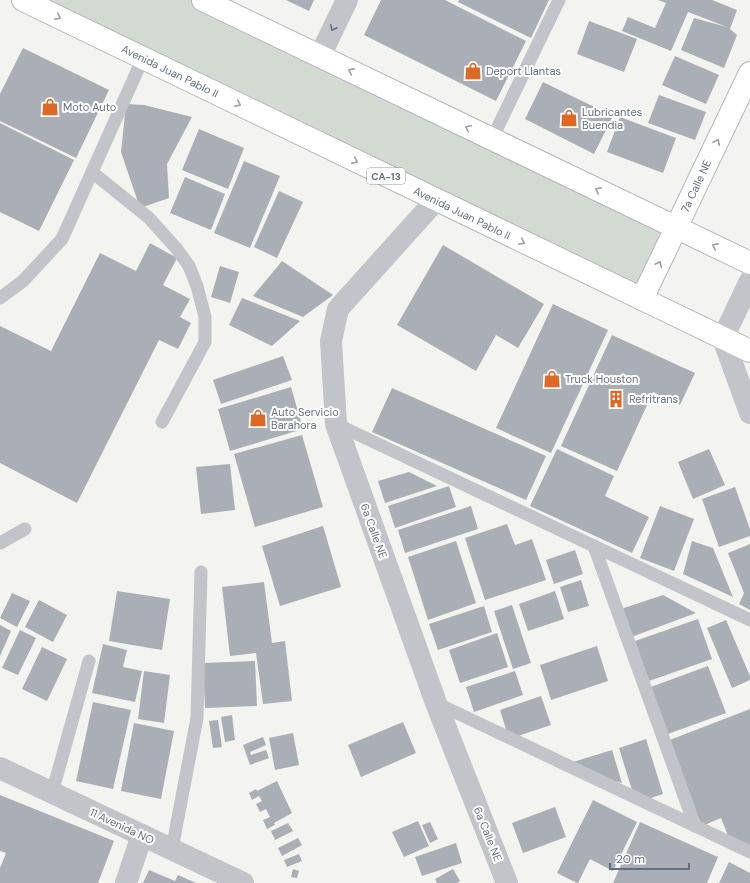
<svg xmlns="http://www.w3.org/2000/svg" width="750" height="883" viewBox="0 0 750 883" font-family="'DM Sans',sans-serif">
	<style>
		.green { fill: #d3dad1 }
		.building { fill: #aaafb5 }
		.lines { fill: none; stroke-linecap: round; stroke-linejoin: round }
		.secondary-casing { stroke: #b4b7bc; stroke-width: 24 }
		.highway-casing { stroke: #b4b6ba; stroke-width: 24 }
		.lane { stroke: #c1c4c8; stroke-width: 13 }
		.street { stroke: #c1c4c8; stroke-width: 22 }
		.secondary { stroke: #fff; stroke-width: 22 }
		.highway { stroke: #fff; stroke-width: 22 }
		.oneway { stroke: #9aa1ac }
		.oneway2 { stroke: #687384 }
		.labels { text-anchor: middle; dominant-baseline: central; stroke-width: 4; stroke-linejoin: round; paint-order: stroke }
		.shield { fill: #fff; stroke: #929aa6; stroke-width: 1 }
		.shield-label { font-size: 10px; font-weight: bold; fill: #636f80 }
		.street-label { font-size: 11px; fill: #636f80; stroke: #fff }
		.poi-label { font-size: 11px; fill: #636f80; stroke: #fff; text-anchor: start }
	</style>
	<rect width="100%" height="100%" fill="#f3f4ef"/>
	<path class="green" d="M27,0H198L676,228L642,299Z"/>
	<g class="building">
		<path d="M286,0H314L309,11Z"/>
		<path d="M381,0H445L526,41L496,101L364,35Z"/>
		<path d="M459,0H549L531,38L458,2Z"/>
		<path d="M658,0H712L737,10L730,29L737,35L724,68L681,50L694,18L727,27L688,12L671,51L622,31L628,17L655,28L666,3Z"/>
		<path d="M589,21L637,39L624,72L577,54Z"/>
		<path d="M23,48L109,90L76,158L0,121V94Z"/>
		<path d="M675,56L719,75L706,104L662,85Z"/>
		<path d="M543,82L613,116L594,154L525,119Z"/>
		<path d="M659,95L706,112L695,140L648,123Z"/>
		<path d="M126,104L144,105L192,117L167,164L169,198L140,208L121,152Z"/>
		<path d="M620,117L676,138L663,173L607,152Z"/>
		<path d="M0,123L74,160L39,231L0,212Z"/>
		<path d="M199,129L244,148L228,189L182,170Z"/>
		<path d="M244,161L280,176L250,248L214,233Z"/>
		<path d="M185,177L225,194L211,230L170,213Z"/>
		<path d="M279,191L303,202L277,258L254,247Z"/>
		<path d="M150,243L177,258L163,285L190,299L180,317L191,323L178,349L159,340L77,503L0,463V326L51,351L100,253L136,271Z"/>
		<path d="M443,245L544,304L518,348L496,335L476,371L397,325Z"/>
		<path d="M282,261L333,295L303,317L253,296Z"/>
		<path d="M220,266L239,272L230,303L211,297Z"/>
		<path d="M242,298L300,321L272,346L229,325Z"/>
		<path d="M553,304L608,330L551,453L496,428Z"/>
		<path d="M612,335L695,373L680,405L653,392L617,471L561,446Z"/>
		<path d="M283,356L292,380L221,404L213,380Z"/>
		<path d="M291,387L303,429L230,451L218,409Z"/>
		<path d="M392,388L546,456L526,500L372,432Z"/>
		<path d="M302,435L323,507L255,527L234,454Z"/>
		<path d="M557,449L614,476L605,496L649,517L632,553L530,506Z"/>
		<path d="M709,449L725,485L693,499L678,462Z"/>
		<path d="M230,464L235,510L201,514L196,467Z"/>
		<path d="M409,472L437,486L385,503L378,481Z"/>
		<path d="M449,486L456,507L395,528L388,506Z"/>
		<path d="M735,487L750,529V536L719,547L702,499Z"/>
		<path d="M471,506L478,529L405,553L398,530Z"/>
		<path d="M660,506L694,519L674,571L640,558Z"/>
		<path d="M507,524L515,545L532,539L546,580L485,600L465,538Z"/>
		<path d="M323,526L341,587L280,606L262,546Z"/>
		<path d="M456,541L476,603L428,620L408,557Z"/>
		<path d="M692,541L713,548L733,597L683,574Z"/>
		<path d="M750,544V610L739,604L744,593L728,553Z"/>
		<path d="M575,550L583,574L554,584L546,560Z"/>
		<path d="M581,580L589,606L568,612L560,587Z"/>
		<path d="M264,582L272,643L285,641L292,701L263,704L256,653L230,656L222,587Z"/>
		<path d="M117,591L170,599L162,650L109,641Z"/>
		<path d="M555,591L564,619L528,631L519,604Z"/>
		<path d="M12,593L30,601L17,627L0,618Z"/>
		<path d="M663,595L696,613L626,639L615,611Z"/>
		<path d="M39,600L67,615L53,642L25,627Z"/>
		<path d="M512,605L531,663L513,669L494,611Z"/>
		<path d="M484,606L492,632L438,650L429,624Z"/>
		<path d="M698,619L712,659L649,681L635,641Z"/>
		<path d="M726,620L750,676V680L732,688L707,628Z"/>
		<path d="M0,625L11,631L0,656Z"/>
		<path d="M20,630L36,638L18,675L2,668Z"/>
		<path d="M497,633L508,667L460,683L449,650Z"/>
		<path d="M103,644L127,650L123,667L142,671L135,702L92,693Z"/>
		<path d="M597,646L608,681L551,700L540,665Z"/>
		<path d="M42,647L67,659L47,701L22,689Z"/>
		<path d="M255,661L257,706L205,708L203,663Z"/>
		<path d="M708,666L726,713L665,735L648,688Z"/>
		<path d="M144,671L170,675L164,723L138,719Z"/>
		<path d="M515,671L523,695L474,712L466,687Z"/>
		<path d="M541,696L551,725L509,739L500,710Z"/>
		<path d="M93,702L131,710L113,789L76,781Z"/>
		<path d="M750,709V845L734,851L721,818L695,829L662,743Z"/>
		<path d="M232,715L235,740L225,742L221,717Z"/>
		<path d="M218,720L222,747L213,748L209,721Z"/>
		<path d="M403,722L416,753L361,777L348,745Z"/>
		<path d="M134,723L174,731L161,799L121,791Z"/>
		<path d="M293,733L299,765L275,770L269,738Z"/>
		<path d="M263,737L266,745L250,752L251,755L266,750L269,758L250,765L243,745Z"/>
		<path d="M646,739L663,794L636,803L619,748Z"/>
		<path d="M612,750L622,783L577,772L573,762Z"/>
		<path d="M277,781L292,813L274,823L275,825L267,829L263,820L270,817L266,809L260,812L256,804L262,801L259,796L252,800L249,793L256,789L257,791Z"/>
		<path d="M0,795L114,841L98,883H0V868L6,853L0,851Z"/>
		<path d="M593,800L637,822L613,871L590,859L578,883H577L557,873Z"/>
		<path d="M555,807L566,837L523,853L512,823Z"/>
		<path d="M418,821L429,846L404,857L392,832Z"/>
		<path d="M430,822L438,839L430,843L422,825Z"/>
		<path d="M640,822L718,857L707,883H613Z"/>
		<path d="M288,823L293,831L275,840L271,831Z"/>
		<path d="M298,838L302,845L282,856L278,848Z"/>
		<path d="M456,843L462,863L422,876L415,857Z"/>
		<path d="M299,854L302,861L287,867L284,860Z"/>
		<path d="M729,862L750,873V883H719Z"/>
		<path d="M293,869L299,871L297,878L291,877Z"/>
		<path d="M453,869L460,881L457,883H437L435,879Z"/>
		<path d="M149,870L175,881L178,875L196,883H143Z"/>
	</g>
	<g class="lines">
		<g class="secondary-casing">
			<path id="secondary" d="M642,299L750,73"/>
		</g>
		<g class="highway-casing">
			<g id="highway">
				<path d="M23,0L750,351"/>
				<path d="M203,0L750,263"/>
			</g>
		</g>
		<g class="lane">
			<path d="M492,139L559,0"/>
			<path d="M92,172L149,218L176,248L189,266L197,286L205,317V342L162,422"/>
			<path d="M0,298L23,281L62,239L143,58"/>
			<path d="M336,424L750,620"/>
			<path d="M0,543L25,529"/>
			<path d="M594,546L695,826"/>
			<path d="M436,703L750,852"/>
			<path d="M52,793L89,661"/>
			<path d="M172,849L197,718L201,572"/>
		</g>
		<g class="street">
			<path d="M320,56L347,0"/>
			<path d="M436,200L338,309L331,341L336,424L436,703L507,883"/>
			<path d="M750,281L723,338L750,413"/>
			<path d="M0,768L243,883"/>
			<path d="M126,883L142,835"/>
		</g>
		<use href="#secondary" class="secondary"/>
		<use href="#highway" class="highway"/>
	</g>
	<defs><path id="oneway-chevron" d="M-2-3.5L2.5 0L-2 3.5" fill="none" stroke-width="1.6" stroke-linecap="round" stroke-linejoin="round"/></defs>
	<g class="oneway">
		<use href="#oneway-chevron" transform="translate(58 17) rotate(26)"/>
		<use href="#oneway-chevron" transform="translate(351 71) rotate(-154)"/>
		<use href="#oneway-chevron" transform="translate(238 104) rotate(26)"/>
		<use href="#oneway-chevron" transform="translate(468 128) rotate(-154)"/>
		<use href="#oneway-chevron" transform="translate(717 142) rotate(-65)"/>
		<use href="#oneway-chevron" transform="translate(355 161) rotate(26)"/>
		<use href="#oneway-chevron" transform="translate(598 190) rotate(-154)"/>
		<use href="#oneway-chevron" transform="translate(522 242) rotate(26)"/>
		<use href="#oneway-chevron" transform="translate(715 246) rotate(-154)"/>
		<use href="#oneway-chevron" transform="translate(659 264) rotate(-64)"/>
	</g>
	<use class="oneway2" href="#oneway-chevron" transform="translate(333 28) rotate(116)"/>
	<defs>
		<g id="shop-bare" transform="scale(1.38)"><path d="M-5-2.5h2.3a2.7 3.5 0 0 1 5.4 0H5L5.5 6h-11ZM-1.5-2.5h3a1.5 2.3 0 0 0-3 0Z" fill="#de6925" stroke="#fff" stroke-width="2.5" paint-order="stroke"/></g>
		<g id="building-bare" transform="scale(1.38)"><path d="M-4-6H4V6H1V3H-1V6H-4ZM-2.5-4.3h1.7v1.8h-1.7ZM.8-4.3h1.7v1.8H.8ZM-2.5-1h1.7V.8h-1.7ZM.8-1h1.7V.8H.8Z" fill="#de6925" stroke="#fff" stroke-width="2.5" paint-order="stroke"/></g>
	</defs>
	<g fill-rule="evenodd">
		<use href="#shop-bare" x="473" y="71"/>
		<use href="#shop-bare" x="50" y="107"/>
		<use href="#shop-bare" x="569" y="118"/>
		<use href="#shop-bare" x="552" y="379"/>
		<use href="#building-bare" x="616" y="399"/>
		<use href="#shop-bare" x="258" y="418"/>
	</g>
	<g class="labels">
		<rect class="shield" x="367" y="168" width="38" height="16" rx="3"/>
		<g class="shield-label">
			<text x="386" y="176">CA-13</text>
		</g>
		<g class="street-label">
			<text transform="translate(170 71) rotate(26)">Avenida Juan Pablo II</text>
			<text transform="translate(696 186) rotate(-65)">7a Calle NE</text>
			<text transform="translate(462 213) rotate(26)">Avenida Juan Pablo II</text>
			<text transform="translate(374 531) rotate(70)">6a Calle NE</text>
			<text transform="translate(122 826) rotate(25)">11 Avenida NO</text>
			<text transform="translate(488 834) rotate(68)">6a Calle NE</text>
		</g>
		<g class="poi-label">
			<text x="486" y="71">Deport Llantas</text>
			<text x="63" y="107">Moto Auto</text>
			<text x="582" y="112">Lubricantes<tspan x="582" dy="13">Buendia</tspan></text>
			<text x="565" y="379">Truck Houston</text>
			<text x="629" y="399">Refritrans</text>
			<text x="271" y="412">Auto Servicio<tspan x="271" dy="13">Barahora</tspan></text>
		</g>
	</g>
	<path d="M610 863v6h79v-6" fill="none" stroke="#636f80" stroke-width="2"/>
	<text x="616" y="863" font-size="12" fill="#636f80" stroke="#ffffff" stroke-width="3" paint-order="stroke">20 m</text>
</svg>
